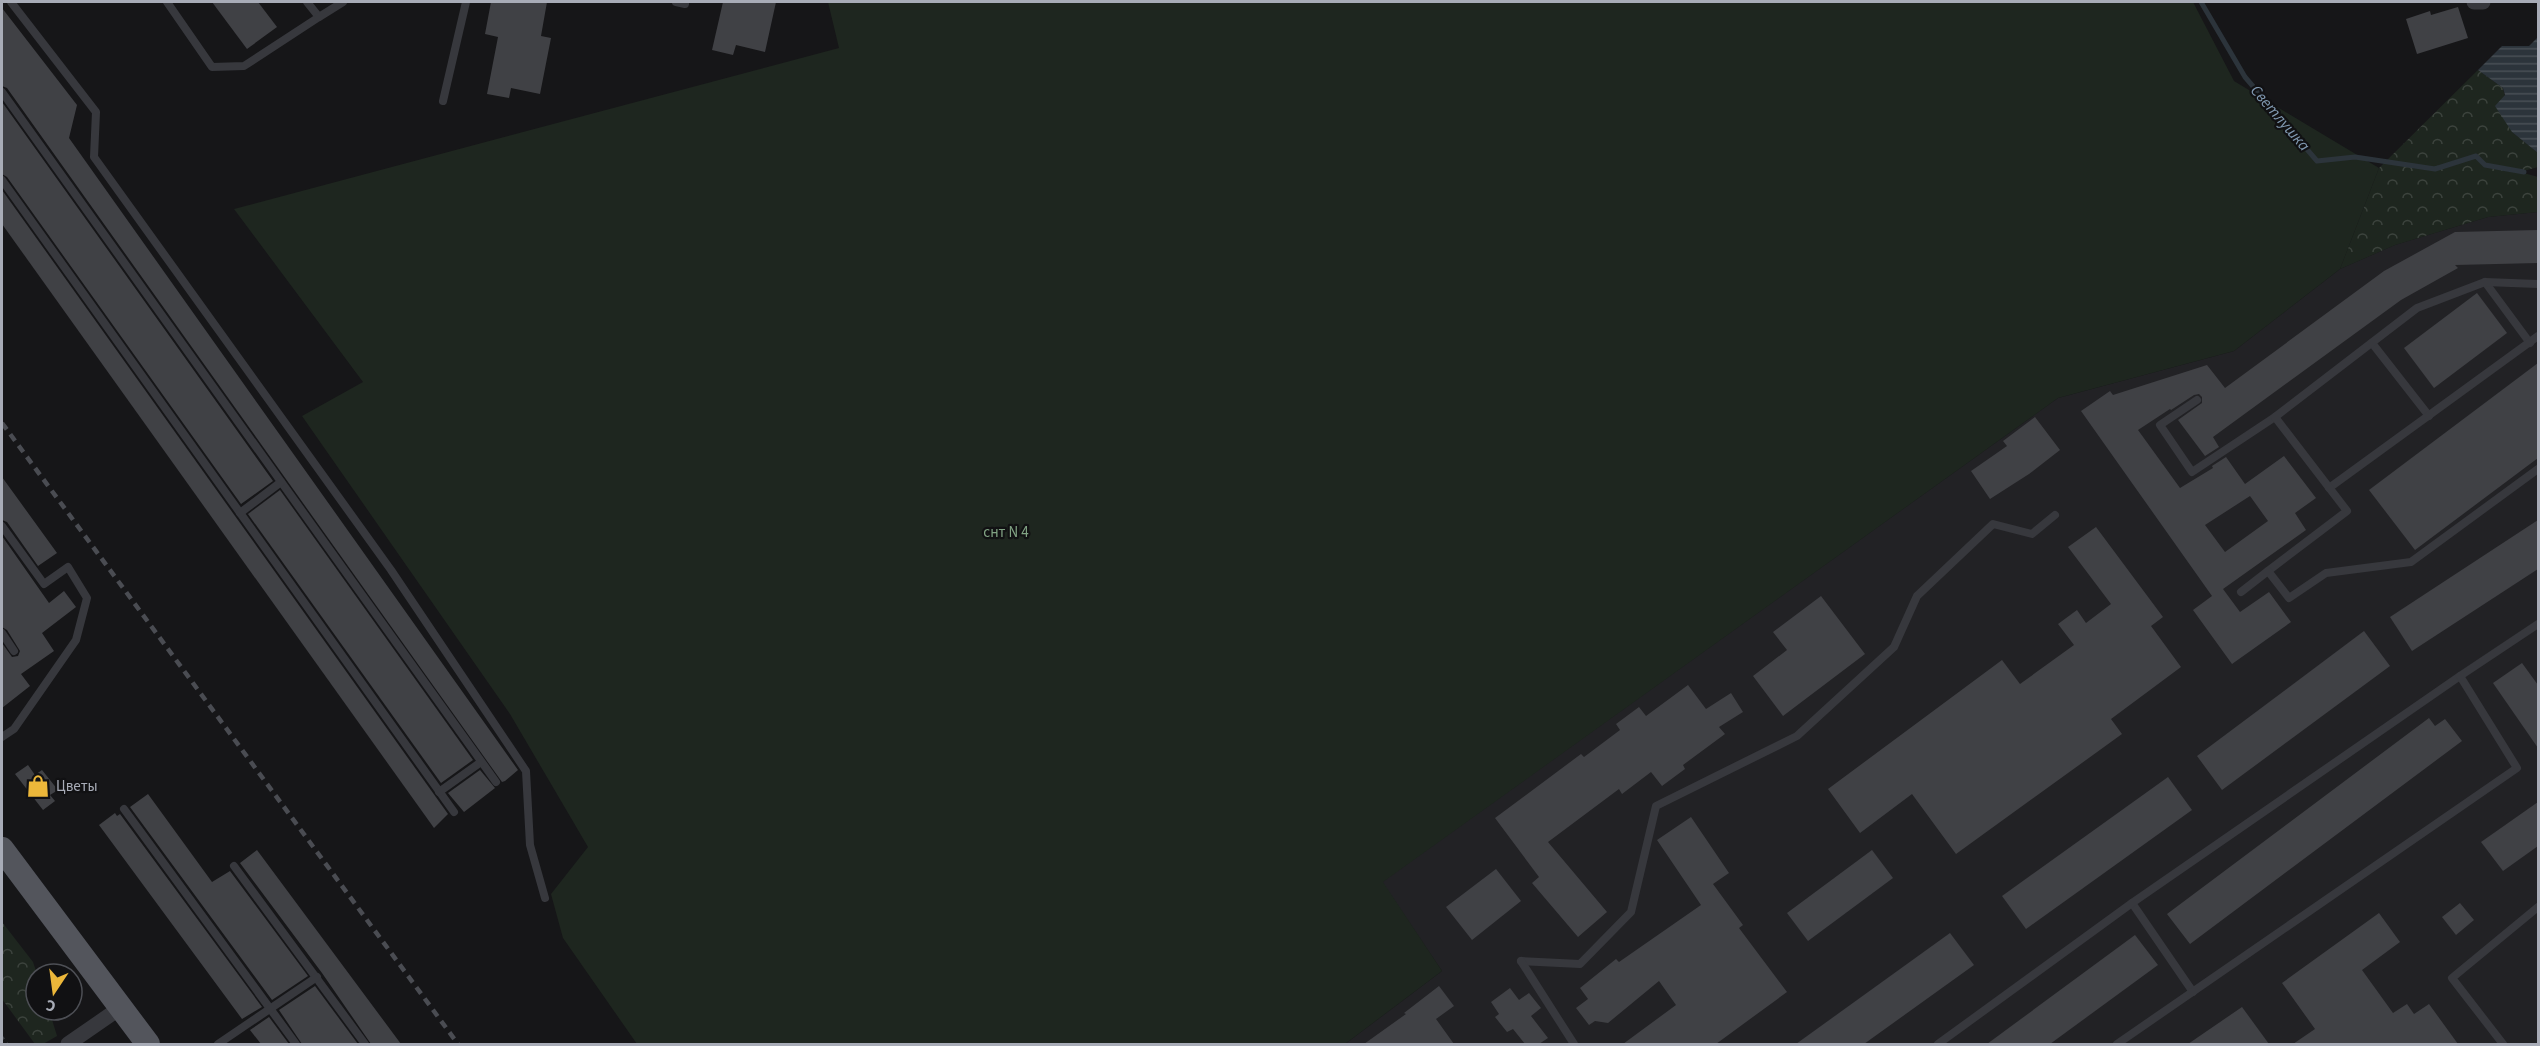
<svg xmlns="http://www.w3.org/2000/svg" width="2540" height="1046" viewBox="0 0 2540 1046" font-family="'Source Sans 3',sans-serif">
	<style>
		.built { fill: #222225 }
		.forest { fill: url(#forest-crowns) }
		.garden { fill: #1e261f }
		.water { fill: url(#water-rules) }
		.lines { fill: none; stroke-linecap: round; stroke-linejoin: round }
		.stream { stroke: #2c343b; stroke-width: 5 }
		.building { fill: #404145; fill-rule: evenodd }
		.path { stroke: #3d3f44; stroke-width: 3; stroke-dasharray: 3 4.5; stroke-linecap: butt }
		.service { stroke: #37383d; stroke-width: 8 }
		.minor { stroke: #37383d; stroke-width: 15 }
		.primary { stroke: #53555c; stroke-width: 24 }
		.rail { stroke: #4a4c52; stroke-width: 4.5; stroke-dasharray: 8 6; stroke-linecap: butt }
		.labels { text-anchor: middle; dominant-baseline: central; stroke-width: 4.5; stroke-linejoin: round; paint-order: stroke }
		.park-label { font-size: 15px; fill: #80a283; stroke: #111113 }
		.poi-label { font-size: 15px; fill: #a8acb7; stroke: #111113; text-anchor: start }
		.water-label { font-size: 16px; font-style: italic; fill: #8199b1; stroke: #111113 }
	</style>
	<defs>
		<pattern id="forest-crowns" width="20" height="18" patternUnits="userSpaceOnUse" patternTransform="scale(1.5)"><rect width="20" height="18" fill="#1e261f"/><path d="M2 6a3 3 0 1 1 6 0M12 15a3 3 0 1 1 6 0" fill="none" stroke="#3c433d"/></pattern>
		<pattern id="water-rules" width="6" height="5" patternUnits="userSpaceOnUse" patternTransform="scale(1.5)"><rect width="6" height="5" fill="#2c343b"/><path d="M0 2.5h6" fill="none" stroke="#484f55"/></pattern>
	</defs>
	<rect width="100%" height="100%" fill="#161618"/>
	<path class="built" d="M2538,212V1044H1345L1442,971L1382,882L2058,398L2234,351L2340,269L2395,245L2488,217Z"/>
	<g class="forest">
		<path d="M2478,70L2503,88L2512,132L2538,153V167L2520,172L2538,177V212L2488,217L2395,245L2340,269L2379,168Z"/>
		<path d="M2,922L33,962L37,974L36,1010H49L57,1036L43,1044H35L2,999Z"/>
	</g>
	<path class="garden" d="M828,2H2193L2234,81L2379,168L2340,269L2234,351L2058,398L1383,882L1442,971L1345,1044H637L563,938L551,894L588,847L510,714L302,416L363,382L234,209L839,48Z"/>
	<path class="water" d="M2538,37V153L2512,132L2495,106L2505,95L2503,88L2478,70L2502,46H2529Z"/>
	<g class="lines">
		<path class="stream" d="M2201,2L2245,77L2317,161L2355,157L2435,169L2476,156L2485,165L2524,172"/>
	</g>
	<g class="building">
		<path d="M212,2H258L277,27L247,49Z"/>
		<path d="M491,2H547L541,36L551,38L540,94L511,88L509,98L487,94L498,37L485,34Z"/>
		<path d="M723,2H776L765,52L736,45L733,55L712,50Z"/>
		<path d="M2458,7L2468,38L2417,54L2406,19L2430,11L2431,15Z"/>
		<path d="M2,8L77,105L69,138L518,770L505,781L502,782L7,88L2,86Z"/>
		<path d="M2,102L273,481L241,504L7,177L2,174Z"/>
		<path d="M2,190L448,814L434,828L2,224Z"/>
		<path d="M2538,230V263L2455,265L2458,268L2401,300L2213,437L2219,447L2205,456L2178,420L2202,403V397L2199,394L2194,395L2171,410L2170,409L2138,430L2180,488L2213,468L2212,466L2226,457L2245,484L2284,456L2316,498L2295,513L2306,530L2223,589L2240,612L2269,592L2291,622L2232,664L2193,610L2212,596L2081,411L2110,391L2113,395L2207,365L2225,388L2384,271L2455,232ZM2250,496L2268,521L2225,552L2205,525Z"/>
		<path d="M2477,293L2507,333L2434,388L2404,348Z"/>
		<path d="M2538,363V458L2415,550L2369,490Z"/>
		<path d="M2035,417L2060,450L2029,474L1990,499L1971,471L2007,446L2003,441Z"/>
		<path d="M2,477L57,553L38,566L7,522L2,520Z"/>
		<path d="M280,490L473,760L441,783L248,514Z"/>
		<path d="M2538,520V569L2412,651L2390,617Z"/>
		<path d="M2096,527L2163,617L2151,626L2181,667L2111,719L2122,734L1956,854L1912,794L1860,833L1828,789L2002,660L2020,684L2074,645L2058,624L2077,610L2086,623L2111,604L2068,547Z"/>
		<path d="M2,536L49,603L64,591L76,607L42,633L54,651L21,674L30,686L2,708V643L12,657L18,656L20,651L7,630L2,627Z"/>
		<path d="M1821,596L1865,654L1783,716L1753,676L1787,650L1773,632Z"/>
		<path d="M2364,631L2390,666L2222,790L2197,756Z"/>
		<path d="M2522,663L2538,685V748L2493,683Z"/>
		<path d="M1688,685L1706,709L1731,693L1743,712L1719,727L1725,734L1683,765L1685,769L1662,786L1651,772L1622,794L1619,789L1548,842L1607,912L1578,937L1532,883L1539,877L1495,818L1581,754L1584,757L1620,730L1616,724L1639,707L1646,716Z"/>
		<path d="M2429,718L2435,726L2445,719L2462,741L2190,944L2167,914Z"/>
		<path d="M28,765L35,775L42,770L58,790L50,795L55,801L43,810L15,774Z"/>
		<path d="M480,770L495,788L464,812L448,793Z"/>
		<path d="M2168,777L2192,810L2026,929L2002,896Z"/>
		<path d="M148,794L212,882L230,871L308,976L272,1000L130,807Z"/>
		<path d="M2538,802V846L2503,871L2481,842Z"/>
		<path d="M115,813L117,816L120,814L262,1007L242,1019L99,825Z"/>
		<path d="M1691,817L1729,873L1713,884L1743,925L1739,928L1787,992L1716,1044H1623L1676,1005L1659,981L1608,1023L1595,1021L1589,1025L1576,1008L1588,999L1580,988L1616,959L1619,962L1701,905L1657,840Z"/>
		<path d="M257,850L401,1044H371L322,973L240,863Z"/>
		<path d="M1872,850L1893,878L1808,941L1787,913Z"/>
		<path d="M1496,869L1521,901L1472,940L1446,907Z"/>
		<path d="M2460,903L2474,920L2456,935L2442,917Z"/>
		<path d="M2379,913L2400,942L2362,970L2393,1013L2407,1004L2414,1014L2429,1004L2458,1044H2293L2315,1029L2282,983Z"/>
		<path d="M1950,933L1974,965L1864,1044H1796Z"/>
		<path d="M2135,935L2158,965L2050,1044H1987Z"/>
		<path d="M315,986L358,1044H302L279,1010Z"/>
		<path d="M1439,986L1454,1006L1436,1019L1454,1044H1364L1406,1014L1404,1013Z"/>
		<path d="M1510,988L1519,1000L1529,993L1541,1008L1531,1016L1548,1038L1539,1044H1525L1513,1029L1507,1032L1495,1017L1499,1014L1491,1002Z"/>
		<path d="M2242,1007L2269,1044H2188Z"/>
		<path d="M269,1017L289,1044H261L250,1030Z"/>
	</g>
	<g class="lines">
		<path class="path" d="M2,1037L7,1044"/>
		<g class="service">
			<path d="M11,2L96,112L94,157L391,570L526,771L530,845L545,898"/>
			<path d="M167,2L212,67L244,66L319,17L307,2"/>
			<path d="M676,2L685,4"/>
			<path d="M319,17L343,2"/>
			<path d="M2,92L496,782"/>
			<path d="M443,101L466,2"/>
			<path d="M2,180L454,812"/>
			<path d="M2485,282L2530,343"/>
			<path d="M2372,343L2429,416"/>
			<path d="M2197,400L2160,425L2192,472L2275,417"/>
			<path d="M2329,488L2538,336"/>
			<path d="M240,513L281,482"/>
			<path d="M2,526L44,584L68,567L87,598L76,640L14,729L2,737"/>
			<path d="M2268,571L2347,511L2275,417L2417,308L2485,282L2538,284"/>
			<path d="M2241,592L2268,571L2289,598L2326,573L2411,562L2538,469"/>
			<path d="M2,633L14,651"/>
			<path d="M439,792L481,762"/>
			<path d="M124,809L296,1044"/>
			<path d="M234,866L365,1044"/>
			<path d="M2132,903L2193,992"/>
			<path d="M1521,961L1580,964L1631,912L1656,806L1797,736L1894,647L1917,596L1993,524L2032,534L2055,515"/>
			<path d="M1521,961L1574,1044"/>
			<path d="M218,1044L317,977"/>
			<path d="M1938,1044L2132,903L2460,676"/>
			<path d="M2117,1044L2517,768L2460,676L2538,624"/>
			<path d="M2503,1044L2452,978L2538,907"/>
		</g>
		<g class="minor">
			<path d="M2474,2H2483"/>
			<path d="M68,1044L120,1008"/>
		</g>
		<path class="primary" d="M2,849L148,1044"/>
		<path class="rail" d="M2,423L458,1044"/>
	</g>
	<defs>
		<g id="shop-bare" transform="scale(1.8)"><path d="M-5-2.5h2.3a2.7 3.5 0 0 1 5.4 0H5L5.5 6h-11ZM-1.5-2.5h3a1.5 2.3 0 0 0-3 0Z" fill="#ecb73a" stroke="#111113" stroke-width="2.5" paint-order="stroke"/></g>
	</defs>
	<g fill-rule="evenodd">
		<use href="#shop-bare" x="38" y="786"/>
	</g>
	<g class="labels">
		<g class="park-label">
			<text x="1006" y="532">снт N 4</text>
		</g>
		<g class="poi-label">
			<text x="56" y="786">Цветы</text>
		</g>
		<g class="water-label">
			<text transform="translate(2280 118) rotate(49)">Светлушка</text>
		</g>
	</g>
	<rect width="2540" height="1046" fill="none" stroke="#a8acb7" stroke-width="6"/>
	<g transform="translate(54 992) rotate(193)"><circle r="28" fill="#111113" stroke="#4d4f55" stroke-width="1.5"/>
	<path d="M0-4.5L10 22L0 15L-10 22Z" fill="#ecb73a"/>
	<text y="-9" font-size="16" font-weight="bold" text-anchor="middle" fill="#a8acb7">С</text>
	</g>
</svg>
